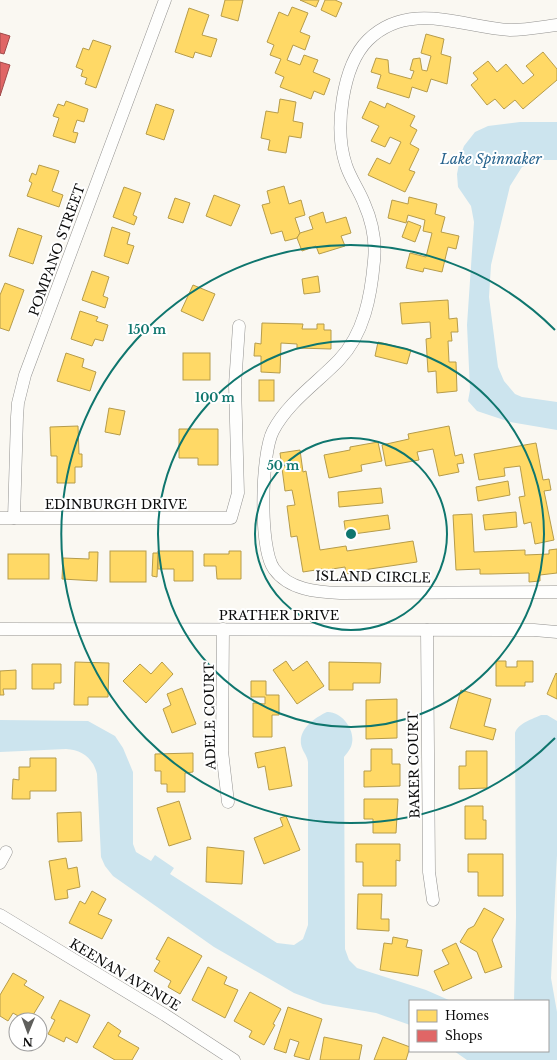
<svg xmlns="http://www.w3.org/2000/svg" width="557" height="1060" viewBox="0 0 557 1060" font-family="'Libre Baskerville',serif">
	<style>
		.water { fill: #cce4ee }
		.homes { fill: #ffd966; stroke: #b69c4b }
		.shops { fill: #e06666; stroke: #a04b4b }
		.lines { fill: none; stroke-linecap: round; stroke-linejoin: round }
		.minor-casing { stroke: #939290; stroke-width: 13 }
		.minor { stroke: #fefefd; stroke-width: 12 }
		.ring { fill: none; stroke: #0f766e; stroke-width: 2 }
		.labels { text-anchor: middle; dominant-baseline: central; stroke-width: 4; stroke-linejoin: round; paint-order: stroke }
		.street-label { font-size: 13px; fill: #0c0c0c; stroke: #fff }
		.water-label { font-size: 14px; font-style: italic; fill: #27638d; stroke: #fff }
		.centre { fill: #0f766e; stroke: #fff; stroke-width: 2 }
		.ring-label { font-size: 12px; text-anchor: middle; font-weight: bold; fill: #0f766e; stroke: #fff; stroke-width: 4; stroke-linejoin: round; paint-order: stroke }
	</style>
	<rect width="100%" height="100%" fill="#faf8f2"/>
	<g class="water">
		<path d="M520,122H557V160H539L522,167L510,186L491,265L489,297L498,367L504,381L515,394L522,397L557,402V430L510,422L477,411L468,401L470,390L467,325L474,222L471,206L458,187L457,174L461,154L464,146L475,132L488,126Z"/>
		<path d="M327,712C341,711 355,729 352,743C351,749 347,753 344,757L345,949L349,960L357,968L426,990L451,1001H410V1025L376,1013L323,1004L294,993L214,947L113,876L105,866L101,857L97,774C93,758 82,750 66,749L0,752V720L88,721L115,736L123,748L133,772V844L136,852L151,861L155,855L174,868L170,874L277,943L294,945L303,939L308,925V762C307,755 302,751 301,744C299,729 314,718 327,712Z"/>
		<path d="M541,715H547L557,721V855L551,978L557,1012V1060H467L454,1051H548V1001H514L516,917L515,733C518,723 533,719 541,715Z"/>
	</g>
	<g class="homes">
		<path d="M225,0H243L238,21L221,16Z"/>
		<path d="M300,0H319L316,7Z"/>
		<path d="M325,0H335L342,3L336,17L321,10Z"/>
		<path d="M292,7L308,13L300,32L310,36L305,50L293,45L287,60L300,65L304,55L318,60L313,72L330,79L324,95L314,91L311,99L280,87L284,77L275,73L281,59L270,55L274,45L267,42L279,12L288,16Z"/>
		<path d="M189,8L209,15L202,35L217,39L211,57L195,52L193,58L175,52Z"/>
		<path d="M426,34L444,39L441,54L451,57L447,84L431,79L427,92L412,87L409,98L377,88L381,75L371,72L376,58L388,60L389,73L411,79L414,71L410,70L413,59L420,58L422,70L427,71L431,56L421,53Z"/>
		<path d="M93,40L111,46L96,88L85,84L87,78L81,76L83,70L76,67L83,48L89,50Z"/>
		<path d="M543,52L557,69V80L523,109L515,100L504,109L495,99L487,105L471,85L478,79L473,73L488,61L497,72L506,64L523,84L534,75L526,66Z"/>
		<path d="M280,99L296,102L293,121L303,123L301,138L289,136L286,153L268,150L270,140L261,138L266,111L278,113Z"/>
		<path d="M66,101L88,109L84,122L77,120L73,132L78,133L75,143L53,136L59,118L53,116L58,104L64,106Z"/>
		<path d="M370,101L385,108L387,103L415,116L410,126L417,130L410,144L419,149L409,170L415,172L405,192L368,175L377,158L390,164L401,142L390,137L385,147L371,141L379,126L362,118Z"/>
		<path d="M156,104L174,110L164,140L146,134Z"/>
		<path d="M39,165L59,171L52,191L63,195L59,207L27,196L32,183L29,181L32,173L36,175Z"/>
		<path d="M284,186L289,204L301,200L305,215L295,218L300,233L297,238L285,241L282,231L271,234L262,205L270,203L267,191Z"/>
		<path d="M124,187L141,193L133,215L137,217L134,225L113,217Z"/>
		<path d="M214,195L240,205L231,226L206,216Z"/>
		<path d="M409,197L437,204L435,214L445,217L441,232L459,236L456,249L448,247L442,272L424,268L423,272L406,268L410,253L426,257L432,233L423,231L425,220L408,215L406,223L388,218L392,200L408,204Z"/>
		<path d="M175,198L190,203L183,223L168,218Z"/>
		<path d="M323,212L326,223L346,217L351,233L341,236L345,246L319,254L316,246L302,251L297,238L300,233L313,229L309,217Z"/>
		<path d="M408,221L421,226L415,242L402,237Z"/>
		<path d="M112,227L130,233L127,244L134,246L128,264L104,256Z"/>
		<path d="M18,228L42,236L33,264L9,256Z"/>
		<path d="M92,271L109,277L103,296L108,298L105,308L82,300Z"/>
		<path d="M318,276L320,292L304,294L302,279Z"/>
		<path d="M5,283L24,290L9,331L0,328V295Z"/>
		<path d="M193,285L215,294L203,321L181,311Z"/>
		<path d="M448,300L449,319L457,318L458,332H451L452,341H448L449,362H456L457,391L437,393L436,371L428,372L426,339L431,338L430,322L402,324L400,303Z"/>
		<path d="M80,311L98,317L96,321L108,325L103,341L95,339L92,346L71,339Z"/>
		<path d="M262,323L303,324L302,329H317V324H324V330H331V349L297,348V344L281,343L280,373L261,372V356H254L255,343L261,344Z"/>
		<path d="M378,342L411,350L407,364L375,356Z"/>
		<path d="M66,353L84,359L82,367L96,372L90,391L57,381Z"/>
		<rect x="183" y="353" width="27" height="27"/>
		<rect x="259" y="380" width="15" height="21"/>
		<path d="M109,408L125,411L120,435L105,432Z"/>
		<path d="M78,426L79,454H82V467H75V483H57V456H51L50,427Z"/>
		<path d="M449,426L455,456L462,454L464,463L457,464L459,472L439,476L433,449L417,452L419,460L386,466L382,445L409,439L408,434Z"/>
		<path d="M179,429H218V465H198V458H179Z"/>
		<path d="M378,442L382,461L361,465L362,471L329,478L324,455L350,450V447Z"/>
		<path d="M536,443L543,480L549,479L551,490L544,491L554,540L535,544L531,522L524,524L519,497L525,496L520,466L504,468L505,476L479,480L474,454Z"/>
		<path d="M300,450L303,472L306,471L320,550L346,546L347,551L413,541L417,562L363,570L364,578L353,579L352,573L346,574L345,567L332,569L333,574L324,575L322,569L303,572L297,536L291,537L287,506L295,505L292,490L285,491L280,453Z"/>
		<path d="M508,481L510,495L478,501L476,487Z"/>
		<path d="M381,488L383,503L339,507L338,492Z"/>
		<path d="M516,512L517,527L485,530L483,515Z"/>
		<path d="M472,514L474,552L525,550V555L549,554V550L557,549V573L540,575V581L529,582V573L490,574H480V569L456,570L453,515Z"/>
		<path d="M388,515L390,529L346,535L344,521Z"/>
		<rect x="110" y="551" width="36" height="31"/>
		<path d="M158,551H193V581H174V569H158Z"/>
		<path d="M229,551H241V579H217L216,566H204V554H229Z"/>
		<path d="M89,552H98L97,581L62,579L63,558L89,559Z"/>
		<path d="M153,553H158L157,577L152,576Z"/>
		<rect x="8" y="554" width="41" height="25"/>
		<path d="M286,661L293,671L307,661L324,686L297,704L273,670Z"/>
		<path d="M496,661H506V667H517V661H533V682H525V686H496Z"/>
		<path d="M75,662L109,663L108,697H88V705H74Z"/>
		<path d="M162,662L173,674L146,703L123,681L140,664L151,674Z"/>
		<path d="M329,662L381,663L380,683H353V690H329Z"/>
		<path d="M32,664H61V683H54V689H32Z"/>
		<path d="M16,670V689H3L4,695H0V671Z"/>
		<path d="M556,673L557,674V699L547,694Z"/>
		<path d="M251,681H266V695H279V715H272V737H253V703L265,704V697H251Z"/>
		<path d="M182,688L196,724L172,733L163,709L171,705L167,694Z"/>
		<path d="M461,690L491,699L484,726L496,729L493,740L450,728Z"/>
		<path d="M397,699V738L366,739V700Z"/>
		<path d="M285,747L292,786L269,790L265,766L258,768L255,753Z"/>
		<path d="M371,749H392V764H400V786L364,787V771H371Z"/>
		<path d="M466,751H487V788L459,789V766H466Z"/>
		<path d="M193,753V772L185,773V792H167V784H161V771H155V754Z"/>
		<path d="M30,758H56V791H30V799H12L13,779L19,780V767H30Z"/>
		<path d="M364,799H398L396,833H373V819H364Z"/>
		<path d="M179,801L191,839L169,846L157,808Z"/>
		<path d="M465,806H483V820H486V839H465Z"/>
		<path d="M81,812L82,841L58,842L57,813Z"/>
		<path d="M286,816L300,850L264,864L254,838L283,826L280,818Z"/>
		<path d="M356,844H400V861L396,860V886H363V862H356Z"/>
		<path d="M207,847L244,851L242,884L206,882Z"/>
		<path d="M468,854H503V896H478V872H468Z"/>
		<path d="M66,858L68,869L77,867L80,887L67,890L68,898L55,900L49,861Z"/>
		<path d="M92,891L106,899L98,914L112,920L102,939L69,923L80,901L85,904Z"/>
		<path d="M358,894H382L381,919H389V931L357,929Z"/>
		<path d="M484,908L504,919L492,940L502,967L485,973L477,952L460,942L468,929L474,926Z"/>
		<path d="M168,937L202,956L180,994L168,987L171,981L154,971L160,961L156,959Z"/>
		<path d="M393,937L408,940L406,947L422,950L418,976L380,970L384,943L392,944Z"/>
		<path d="M456,943L472,978L443,991L434,971L449,964L442,950Z"/>
		<path d="M208,967L227,977L224,984L238,990L225,1018L192,1000Z"/>
		<path d="M13,973L27,981L24,985L44,997L30,1020H25L13,1013L8,1021L0,1016V995Z"/>
		<path d="M250,992L281,1009L273,1024L275,1025L264,1045L249,1037L252,1031L234,1021Z"/>
		<path d="M60,1000L90,1015L77,1043L66,1037L64,1042L48,1034L55,1020L51,1018Z"/>
		<path d="M288,1007L322,1019L309,1060L294,1056L299,1042L290,1039L286,1053L274,1049Z"/>
		<path d="M108,1022L121,1031L118,1036L139,1048L132,1060H115L93,1047Z"/>
		<path d="M324,1037L362,1045L359,1060H320Z"/>
		<path d="M383,1037L410,1047L406,1060H374Z"/>
	</g>
	<g class="shops">
		<path d="M0,33L10,36L4,54L0,53Z"/>
		<path d="M0,62L10,65L0,96Z"/>
	</g>
	<g class="lines">
		<g class="minor-casing">
			<g id="minor">
				<path d="M557,25C542,27 526,30 510,30C462,27 409,0 368,40C342,66 334,130 346,165C350,178 359,190 364,203C372,221 376,242 374,261C371,296 364,334 339,360C317,383 288,402 273,431C261,454 259,548 274,569C289,590 317,592 340,593L557,592"/>
				<path d="M0,518H231L238,493L235,385L239,326"/>
				<path d="M14,518L17,417L18,403L25,375L165,0"/>
				<path d="M0,629L534,630L557,632"/>
				<path d="M223,629L222,751L228,802"/>
				<path d="M427,630L429,872L433,900"/>
				<path d="M0,863L6,852"/>
				<path d="M0,915L165,1015L234,1060"/>
			</g>
		</g>
		<use href="#minor" class="minor"/>
	</g>
	<g class="ring">
		<circle cx="351" cy="534" r="96"/>
		<circle cx="351" cy="534" r="193"/>
		<path d="M555 738A289 289 0 1 1 555 330"/>
	</g>
	<g class="labels">
		<g class="street-label">
			<text transform="translate(57 250) rotate(-70)">POMPANO STREET</text>
			<text x="116" y="504">EDINBURGH DRIVE</text>
			<text transform="translate(373 577) rotate(1)">ISLAND CIRCLE</text>
			<text x="279" y="615">PRATHER DRIVE</text>
			<text transform="translate(210 716) rotate(-91)">ADELE COURT</text>
			<text transform="translate(414 765) rotate(-91)">BAKER COURT</text>
			<text transform="translate(125 975) rotate(31)">KEENAN AVENUE</text>
		</g>
		<g class="water-label">
			<text x="491" y="159">Lake Spinnaker</text>
		</g>
	</g>
	<circle cx="351" cy="534" r="6" class="centre"/>
	<g class="ring-label">
		<text x="147" y="334">150 m</text>
		<text x="215" y="402">100 m</text>
		<text x="283" y="470">50 m</text>
	</g>
	<rect x="409" y="1000" width="140" height="52" fill="#ffffff" stroke="#9e9e9e"/>
	<rect x="417" y="1010" width="20" height="12" fill="#ffd966" stroke="#9e9e9e"/>
	<text x="445" y="1020" font-size="12" fill="#0c0c0c">Homes</text>
	<rect x="417" y="1030" width="20" height="12" fill="#e06666" stroke="#9e9e9e"/>
	<text x="445" y="1040" font-size="12" fill="#0c0c0c">Shops</text>
	<g transform="translate(28 1032) rotate(181)"><circle r="19" fill="#ffffff" stroke="#9e9e9e"/>
	<path d="M0-3L7 15L0 10L-7 15Z" fill="#5f5f5c"/>
	<text y="-6" font-size="11" font-weight="bold" text-anchor="middle" fill="#0c0c0c">N</text>
	</g>
</svg>
